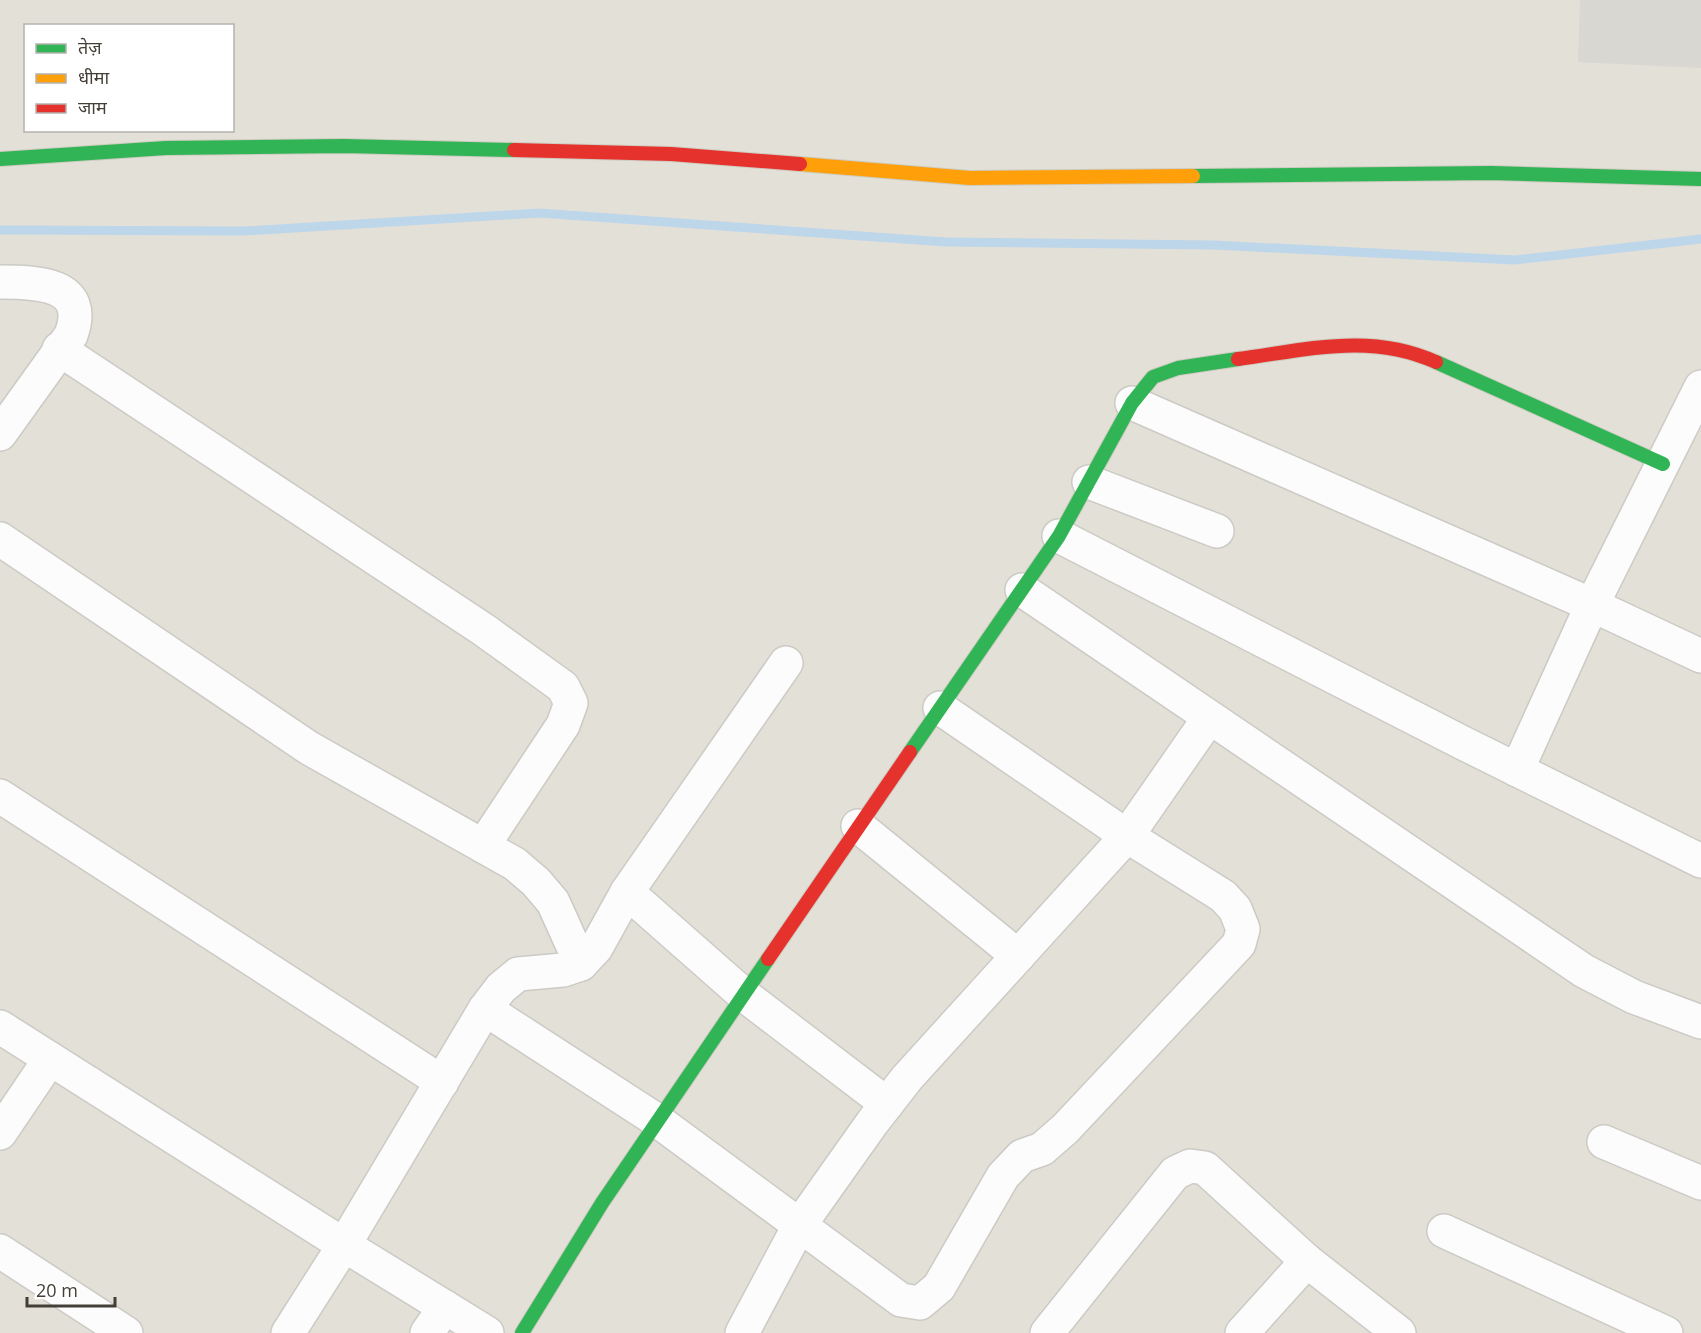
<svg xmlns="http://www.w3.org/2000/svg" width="1701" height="1333" viewBox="0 0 1701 1333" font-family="'Open Sans','Noto Sans Devanagari',sans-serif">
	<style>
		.residential { fill: #e3e0d7; fill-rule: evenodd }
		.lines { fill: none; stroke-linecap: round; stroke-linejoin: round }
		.stream { stroke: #bdd6ea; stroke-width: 9 }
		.building { fill: #d8d7d2 }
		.street-casing { stroke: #cbcac5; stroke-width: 36 }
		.fast-casing { stroke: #cecbc0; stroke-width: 16 }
		.slow-casing { stroke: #cecbc0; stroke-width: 16 }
		.jam-casing { stroke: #cecbc0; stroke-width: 16 }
		.street { stroke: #fdfcfc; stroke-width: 33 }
		.fast { stroke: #30b455; stroke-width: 14 }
		.slow { stroke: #ff9f0a; stroke-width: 14 }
		.jam { stroke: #e5322d; stroke-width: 14 }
	</style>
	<rect width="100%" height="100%" fill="#efeee9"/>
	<path class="residential" d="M0,0H1701V1333H0ZM26,26H232V130H26Z"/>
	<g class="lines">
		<path class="stream" d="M0,230L244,231L539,213L946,242L1213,245L1515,260L1701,239"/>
	</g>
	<path class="building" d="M1580,0H1701V68L1578,62Z"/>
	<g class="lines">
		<g class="street-casing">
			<g id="street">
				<path d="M0,282C37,282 90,283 71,335L0,434"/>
				<path d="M59,349L484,630L563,687L571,703L563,725L483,846"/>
				<path d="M1132,403L1592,605L1701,656"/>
				<path d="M1089,482L1217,531"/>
				<path d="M1059,536L1463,743L1701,861"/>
				<path d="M0,539L309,748L515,864L536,882L553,902L581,964"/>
				<path d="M1022,590L1584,971L1634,997L1701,1022"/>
				<path d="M1517,770L1592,605L1701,387"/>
				<path d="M0,796L442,1082"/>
				<path d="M858,826L1018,956"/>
				<path d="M627,892L744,995L887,1104"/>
				<path d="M485,1009L658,1121L901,1300L920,1303L939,1287L1003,1176L1022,1156L1042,1149L1065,1129L1239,944L1243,929L1235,909L1223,896L1127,836L940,708"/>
				<path d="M0,1027L344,1245L487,1333"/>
				<path d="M0,1133L50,1059"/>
				<path d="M1604,1142L1701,1183"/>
				<path d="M1444,1231L1666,1333"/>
				<path d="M0,1251L126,1333"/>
				<path d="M288,1333L344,1245L485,1009L501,988L518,974L563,970L581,964L596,948L627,892L786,663"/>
				<path d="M427,1333L445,1307"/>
				<path d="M742,1333L799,1226L872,1123L907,1078L1127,836L1209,718"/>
				<path d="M1047,1333L1175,1173L1190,1166L1205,1168L1307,1261L1399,1333"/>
				<path d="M1242,1333L1307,1261"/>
			</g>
		</g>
		<g class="fast-casing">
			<g id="fast">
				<path d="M0,159L166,148L344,146L514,150"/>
				<path d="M1193,176L1491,173L1701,179"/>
				<path d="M1436,362L1663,464"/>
				<path d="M910,752L1059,536L1132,403L1153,377L1178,368L1238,359"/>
				<path d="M522,1333L602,1203L768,959"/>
			</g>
		</g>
		<g class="slow-casing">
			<path id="slow" d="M800,164L970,178L1193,176"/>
		</g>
		<g class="jam-casing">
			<g id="jam">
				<path d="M514,150L671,154L800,164"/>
				<path d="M1238,359C1307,350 1370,332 1436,362"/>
				<path d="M768,959L910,752"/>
			</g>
		</g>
		<use href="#street" class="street"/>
		<use href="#fast" class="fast"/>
		<use href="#slow" class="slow"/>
		<use href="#jam" class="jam"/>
	</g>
	<rect x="24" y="24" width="210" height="108" fill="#ffffff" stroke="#b4b2af" stroke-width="1.5"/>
	<rect x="36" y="44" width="30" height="9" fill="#30b455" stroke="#b4b2af" stroke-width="1.5"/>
	<text x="78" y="54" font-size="18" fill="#443f36">तेज़</text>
	<rect x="36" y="74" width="30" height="9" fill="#ff9f0a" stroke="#b4b2af" stroke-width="1.5"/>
	<text x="78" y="84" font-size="18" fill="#443f36">धीमा</text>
	<rect x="36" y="104" width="30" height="9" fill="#e5322d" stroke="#b4b2af" stroke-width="1.5"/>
	<text x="78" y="114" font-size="18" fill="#443f36">जाम</text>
	<path d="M27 1297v9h88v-9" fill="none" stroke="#443f36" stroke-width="3"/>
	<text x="36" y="1297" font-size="18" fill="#443f36" stroke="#ffffff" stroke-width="4.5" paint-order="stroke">20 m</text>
</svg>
